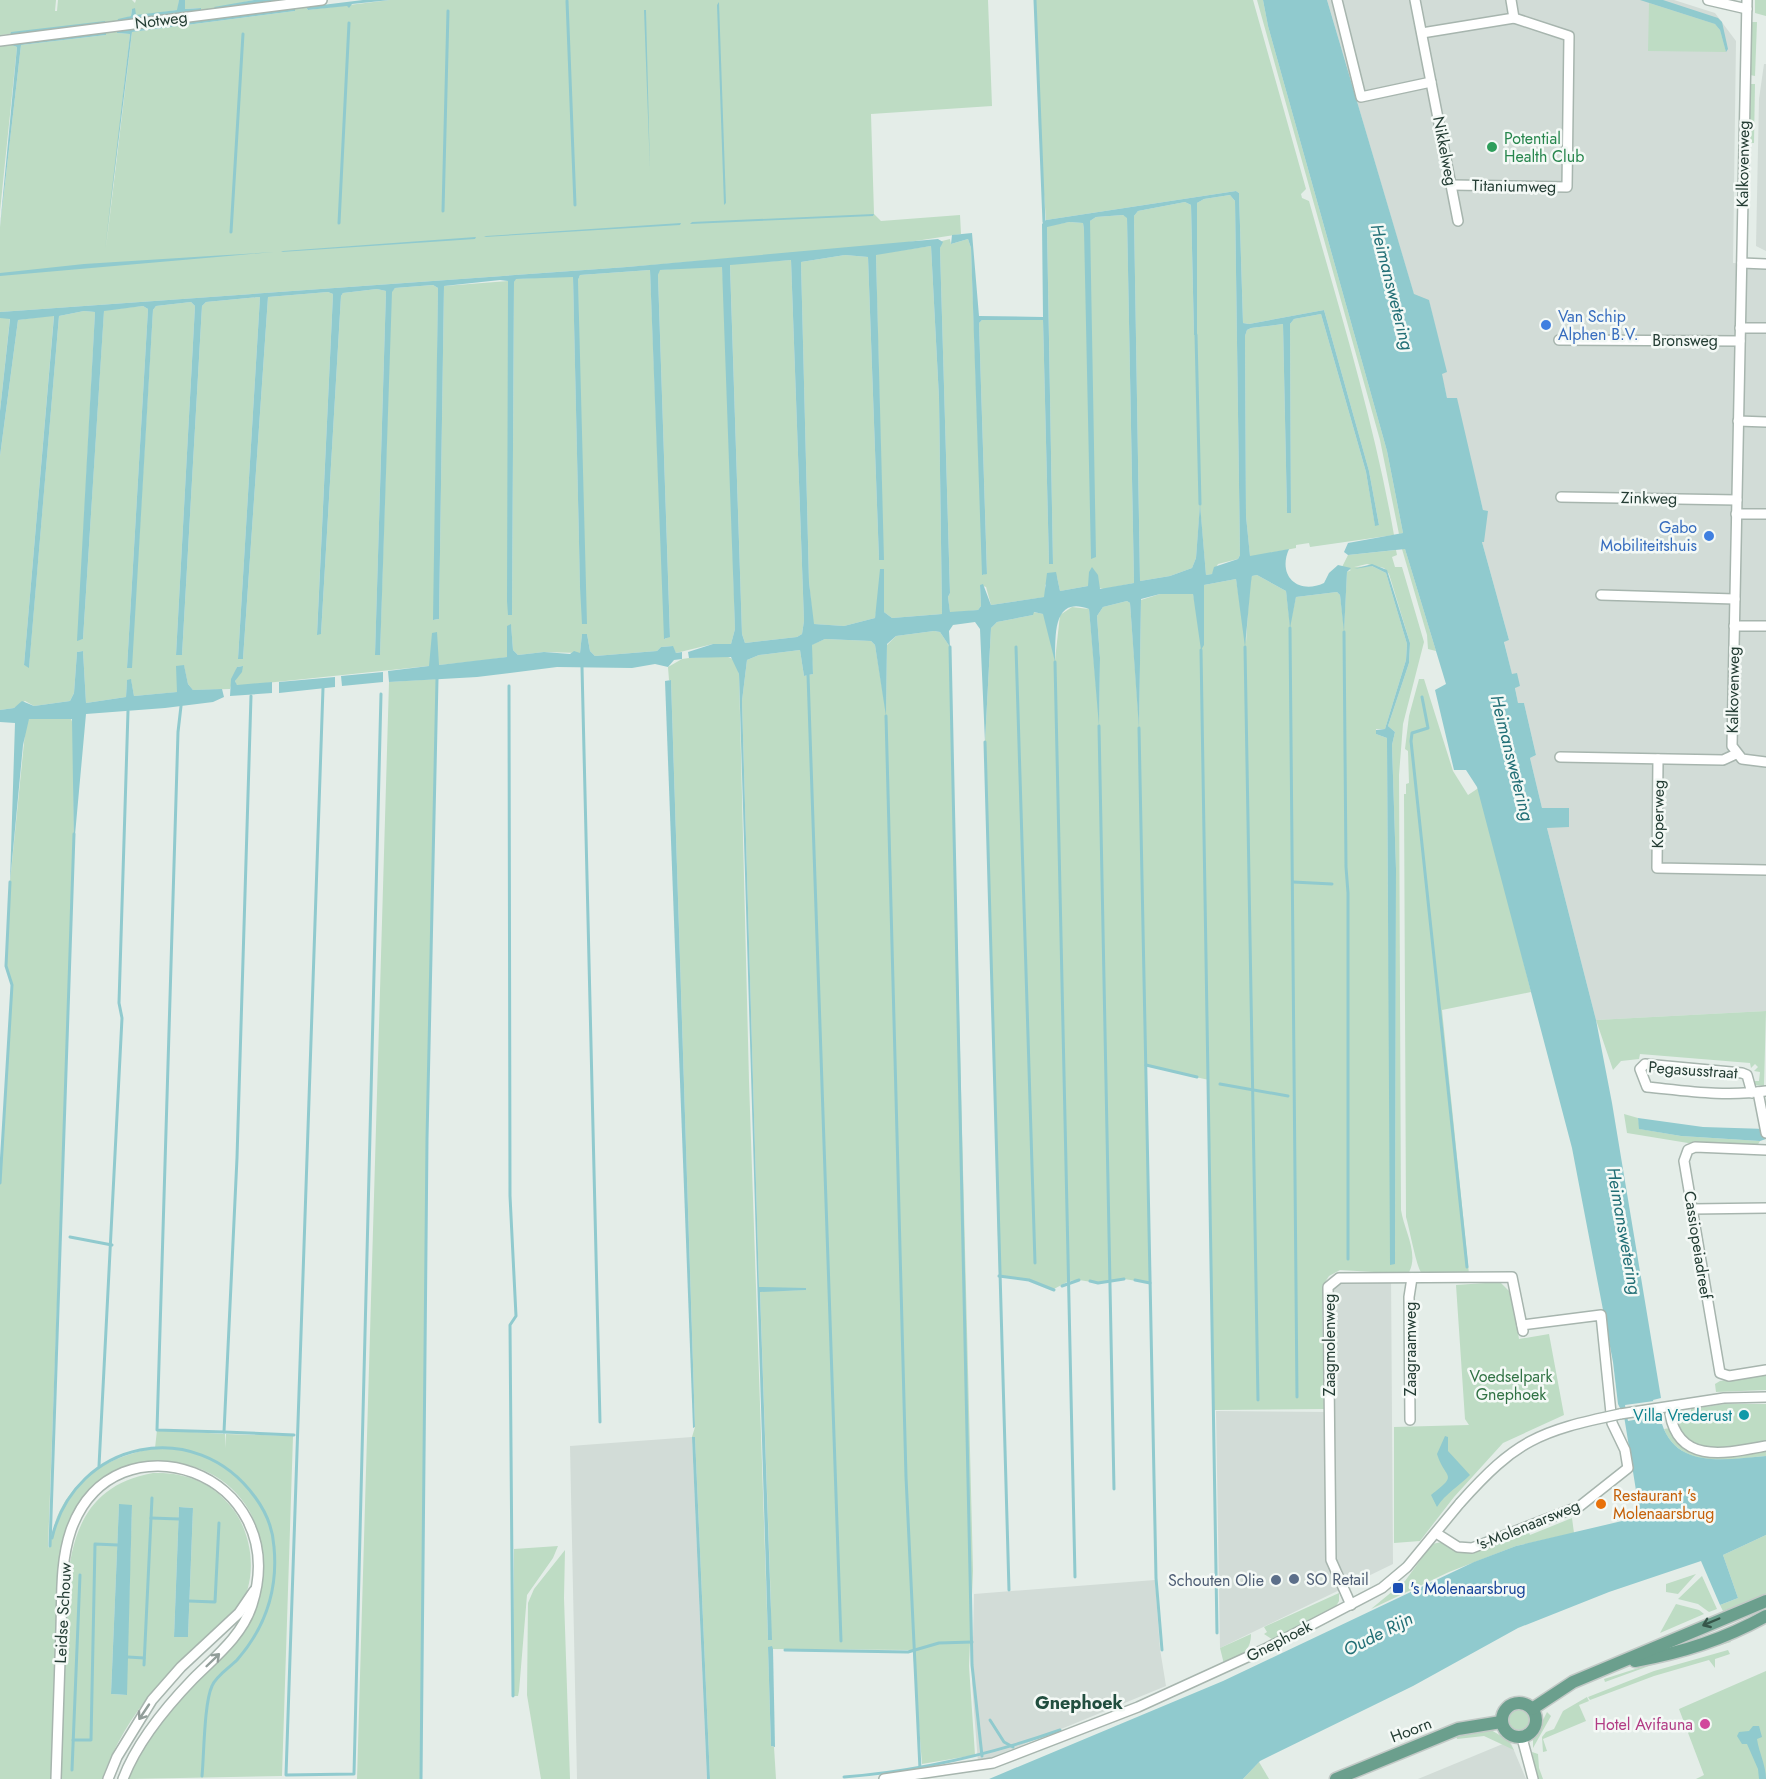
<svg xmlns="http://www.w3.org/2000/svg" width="1766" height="1779" viewBox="0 0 1766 1779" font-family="Jost,sans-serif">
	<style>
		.built { fill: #d2dcd7 }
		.green { fill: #bedcc4; fill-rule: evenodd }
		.water { fill: #90cace; fill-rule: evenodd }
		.pier { fill: #e4ede8 }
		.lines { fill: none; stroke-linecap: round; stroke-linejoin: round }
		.stream { stroke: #90cace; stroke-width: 3 }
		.minor-casing { stroke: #a7b5ae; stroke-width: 12 }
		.major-casing { stroke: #c2c9c6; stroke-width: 15 }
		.minor { stroke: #fff; stroke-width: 9 }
		.major { stroke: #6b9f8d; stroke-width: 12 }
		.minor-bridge-casing { stroke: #a7b5ae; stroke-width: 12; stroke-linecap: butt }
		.minor-bridge { stroke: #fff; stroke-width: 9 }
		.oneway { stroke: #36564a }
		.oneway2 { stroke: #929e9a }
		.leisure-dot { fill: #2e9e5b; stroke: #f4f9f6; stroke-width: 2 }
		.shop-dot { fill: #3f7fe0; stroke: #f4f9f6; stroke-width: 2 }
		.culture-dot { fill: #0f9aa8; stroke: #f4f9f6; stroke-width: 2 }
		.food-dot { fill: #e8710a; stroke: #f4f9f6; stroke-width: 2 }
		.service-dot { fill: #5c6f8a; stroke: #f4f9f6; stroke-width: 2 }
		.transit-dot { fill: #1a4fb4; stroke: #f4f9f6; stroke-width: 2 }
		.hotel-dot { fill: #d1479c; stroke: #f4f9f6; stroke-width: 2 }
		.labels { text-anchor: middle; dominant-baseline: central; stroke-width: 5; stroke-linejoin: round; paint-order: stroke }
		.street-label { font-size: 16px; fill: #243d34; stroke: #f4f9f6 }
		.leisure-label { font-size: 16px; fill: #27864d; stroke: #f4f9f6; text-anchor: start }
		.shop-label { font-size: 16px; fill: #366cbe; stroke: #f4f9f6; text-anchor: start }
		.park-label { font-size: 16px; fill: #317244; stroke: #f4f9f6 }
		.culture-label { font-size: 16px; fill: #0d838f; stroke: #f4f9f6; text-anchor: end }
		.food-label { font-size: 16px; fill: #c56008; stroke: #f4f9f6; text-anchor: start }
		.service-label { font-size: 16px; fill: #4e5e75; stroke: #f4f9f6; text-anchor: start }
		.transit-label { font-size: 16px; fill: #164399; stroke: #f4f9f6; text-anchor: start }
		.hotel-label { font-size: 16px; fill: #b23c85; stroke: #f4f9f6; text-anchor: end }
		.water-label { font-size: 18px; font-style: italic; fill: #226f76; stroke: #f4f9f6 }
		.neighbourhood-label { font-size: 18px; font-weight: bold; fill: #214e3f; stroke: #f4f9f6 }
	</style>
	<rect width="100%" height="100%" fill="#e4ede8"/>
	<g class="built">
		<path d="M1327,0H1674L1715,13L1736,41L1733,263L1766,264V1011L1596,1020L1547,828L1569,808H1542L1530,758L1536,755L1524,703L1518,704L1515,687L1520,686L1512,675L1504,641L1509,640L1482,542L1483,510L1474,474L1447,398L1441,373L1446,372L1429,301L1414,295Z"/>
		<path d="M1764,64H1766V251L1756,246L1759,99Z"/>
		<path d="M1391,1273L1393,1564L1220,1648L1216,1411L1327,1412L1325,1287L1332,1277Z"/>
		<path d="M692,1437L707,1779H577L570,1446Z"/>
		<path d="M1155,1580L1160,1649L1166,1686L978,1763L972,1683L974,1594Z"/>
		<path d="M1510,1741L1526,1779H1418Z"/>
	</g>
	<g class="green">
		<path d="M0,0H56L55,11H57L58,0H132L135,3L136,0H179L178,10L135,16L132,9L131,16L117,21L0,35Z"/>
		<path d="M185,0H254L201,11L200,8L185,9Z"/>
		<path d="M390,0H988L992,106L871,114L874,214L881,221L960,215L961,234L883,246L627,267L0,312V227L21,45L106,35V32L117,30V33L130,34L106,248L132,32L295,11V8L306,7L308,10Z"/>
		<path d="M1035,0H1253L1306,189L1301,194L1302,198L1309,201C1340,312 1374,421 1394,535L1310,547L1309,543L1296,545V548L1250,557L1246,516L1245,336L1247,330L1251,328L1283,324L1287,513L1291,512L1290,324L1294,319L1321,314L1366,472L1375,525H1379L1369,471L1324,310L1249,324L1243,323L1239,193L1236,191L1046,220L1039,130Z"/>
		<path d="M1257,0H1263L1268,26L1387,451L1403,533L1399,534L1380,440Z"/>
		<path d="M1755,0H1766V16L1755,13Z"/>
		<path d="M1649,3L1715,24L1720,30L1726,52L1648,51Z"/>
		<path d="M1752,22H1757L1755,76L1750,75Z"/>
		<path d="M9,44L17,47L0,211V45Z"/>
		<path d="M1751,84H1755L1754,143H1749Z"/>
		<path d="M1230,195L1235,201L1240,555L1238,559L1218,564L1212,574L1206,575L1200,506L1196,558L1192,568L1170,576L1140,581L1134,216L1138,211L1185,202L1191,205L1194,335H1197V203L1204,199Z"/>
		<path d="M1123,215L1127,217L1134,583L1104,589L1088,586L1060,591L1057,577L1045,585V597L991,605L986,587L980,585L981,606L978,610L950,613L948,597L950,593L940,248L942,241L950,239L951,244L968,239L971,248L983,575L987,573L979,323L982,320H1043L1049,564H1053L1047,226L1069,222L1083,223L1084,230L1090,229V221L1096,217Z"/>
		<path d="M931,246L939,398L942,614L892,618L884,612V569L875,618L844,626L813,624L809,582L801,262L845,255L868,257L879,560H883L876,254Z"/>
		<path d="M791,260L804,621L802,634L797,637L745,643L742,634L730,264Z"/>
		<path d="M718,265L722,266L726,317L735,629L731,644H713L676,653L672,646L661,647L657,651L595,656L590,651L587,634H582L580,653L544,652L518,655L513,650L511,625L507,657L487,660L237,686L235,681L242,666L237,667L230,689L193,690L188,684L184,666H177L178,692L134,696L131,680H127L126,697L86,703L83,651L77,652L74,693L70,701L34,706L25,701L14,708L0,710V456L18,320L54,315L24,665L29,667L59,316L84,311L95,312L78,640L83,639L104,310L143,306L148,309L127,668H131L153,310L156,306L191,302L195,306L176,655H182L202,306L206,302L260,297L238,659H243L268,297L328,292L333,294L317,634H321L341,296L343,293L377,289L386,291L375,655H380L391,292L395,288L433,285L438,288L434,620L439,619L444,286L508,281V615H512L514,282L515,279L573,276L580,587L578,280L580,275L650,270L665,639L670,636L658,275L659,270Z"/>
		<path d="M0,318H10L0,411Z"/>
		<path d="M1402,549H1405L1436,651L1428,649L1427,635Z"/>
		<path d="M1396,550L1397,555L1392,557L1395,567H1402L1424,642L1403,724L1399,775L1401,1210C1404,1230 1420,1255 1408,1274L1340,1270L1329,1276L1325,1282L1322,1304L1324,1409L1214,1410L1209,1080L1146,1066L1150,1283L1124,1279L1098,1283L1079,1280L1069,1281L1052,1290L1029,1280L999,1276L985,742L991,628L997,622L1033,615V612L1044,614L1055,660L1060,615L1072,607L1089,609L1099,718L1100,658L1097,616L1103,607L1127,601L1130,603L1139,723L1141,600L1160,594H1193L1204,645V585L1236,579L1246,642L1250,582L1252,576L1257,575L1286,591L1290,624L1296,597L1337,592L1340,595L1344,628L1347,572L1351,570L1342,567L1348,555ZM1367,564L1384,568L1389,574L1410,643L1409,663L1388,726L1395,732L1392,745L1396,869L1395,1264L1388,919L1387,745V738L1376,734V729H1385L1406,660L1407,644L1386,573L1372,566L1354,567Z"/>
		<path d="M934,631L940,632L950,647L973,1571L969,1666L975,1755L922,1764L913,1650L773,1649L768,1647L771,1746L774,1747L776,1779H710L695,1437H692L695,1427L671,680H669L668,667L682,659L689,658L726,656L735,660L739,674L749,1081L768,1640L771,1606L760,1291L806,1290L805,1288H759L742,701L747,660L759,655L800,650L804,676L813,674L811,645L825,639L871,641L875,645L886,711L887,645L896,636Z"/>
		<path d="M437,679L427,1139L421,1779H357L389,682Z"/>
		<path d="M1419,679H1424L1453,771L1468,795L1480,787L1531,992L1442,1010L1469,1274H1422C1416,1266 1410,1230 1406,1217L1404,794H1406V784L1409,783L1408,751L1405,749L1409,716Z"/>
		<path d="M67,717L71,719L73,724L74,846L48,1548C53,1539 53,1527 57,1517C75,1475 112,1456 155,1448L157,1430L225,1434V1448L226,1434L293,1436L282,1776L129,1779C150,1728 188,1688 222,1645C233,1632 249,1618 256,1603C268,1578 264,1542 253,1518C223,1452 127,1442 82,1499C66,1520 61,1544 58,1571L51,1779H0V1184L12,986L6,966L10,882L26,723L29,719Z"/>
		<path d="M1766,1011L1764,1086L1754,1085L1753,1081H1759L1760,1072L1754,1071L1758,1067L1755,1064L1751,1068L1750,1063L1640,1054L1639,1059L1621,1061L1613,1070L1596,1020Z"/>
		<path d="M1624,1114L1638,1118L1640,1129L1681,1136L1760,1141L1757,1146L1688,1143L1627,1133Z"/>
		<path d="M1500,1282L1512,1294L1519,1339L1549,1334L1564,1415L1503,1443L1454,1497L1420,1541L1394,1543V1427L1469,1425L1465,1419L1456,1285Z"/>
		<path d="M1766,1374V1390L1716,1392L1715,1384L1720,1381Z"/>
		<path d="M1725,1404H1766V1443C1733,1447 1683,1464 1674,1418L1691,1414V1409Z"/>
		<path d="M1670,1428C1684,1466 1734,1451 1766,1449V1456C1731,1459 1681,1470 1664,1429Z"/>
		<path d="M153,1473C185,1472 212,1482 232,1508C253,1534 259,1582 237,1610C214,1640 180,1661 155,1689C132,1715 114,1746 102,1779H61C62,1736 63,1693 65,1650C67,1577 61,1489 153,1473ZM119,1505H132L126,1695L111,1694ZM179,1507L193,1508L188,1637H174Z"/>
		<path d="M1572,1518L1574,1533L1516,1546L1449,1572L1371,1609L1405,1581L1432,1544L1442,1542L1455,1551L1468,1552L1528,1530L1530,1535Z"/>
		<path d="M1766,1535V1596L1723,1611L1720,1605L1738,1598L1723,1555Z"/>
		<path d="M558,1546L553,1558L527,1595L519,1691L518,1696H513L514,1549Z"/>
		<path d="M565,1550L564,1598L570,1779H541L527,1695L528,1603L534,1589Z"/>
		<path d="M1696,1574L1678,1594L1666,1592V1584Z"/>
		<path d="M1702,1576L1717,1609L1709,1612L1698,1604L1678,1599Z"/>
		<path d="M1339,1593V1601L1335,1608L1273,1640L1264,1634L1267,1632L1264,1627Z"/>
		<path d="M1676,1604L1699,1610L1704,1614L1660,1633Z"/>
		<path d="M1251,1634C1251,1653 1239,1656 1224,1664L1220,1648Z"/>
		<path d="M1729,1639L1731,1642L1649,1666L1605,1682L1604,1679Z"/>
		<path d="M1728,1650L1730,1654L1715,1659V1668L1709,1660L1654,1676L1590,1700L1588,1697L1654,1671Z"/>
		<path d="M1766,1671V1779H1696L1704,1775L1679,1709Z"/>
		<path d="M1587,1697L1589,1701L1579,1705L1586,1721L1543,1739L1547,1751L1543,1752L1542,1737L1546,1732L1554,1729L1563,1711Z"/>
		<circle cx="1519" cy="1720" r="10"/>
		<path d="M1547,1712L1551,1716L1533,1748V1740Z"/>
		<path d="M1491,1730L1508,1740L1514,1750L1484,1736L1457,1739L1456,1735Z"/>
		<path d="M1532,1752L1538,1754L1539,1768L1543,1779H1537Z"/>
		<path d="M1259,1762L1269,1779H1243Z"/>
	</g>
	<g class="water">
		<path d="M179,0H185V9L201,8V11L117,22L118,19L131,16L132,9L135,8L136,15L177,10Z"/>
		<path d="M254,0H290L216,9L214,7Z"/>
		<path d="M363,0H390L352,4L349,8L347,6L308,10L306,7Z"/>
		<path d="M1263,0H1327L1414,294L1429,300L1447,372L1442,374L1447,398H1457L1483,510L1488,511L1484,542H1482L1509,640L1504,642L1512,674L1517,673L1520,686L1515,688L1518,703H1524L1536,755L1530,758L1542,808H1569V827L1547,828L1596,1020L1612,1103L1661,1398L1653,1400L1657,1424H1662C1677,1470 1728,1459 1766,1456V1535L1723,1555L1738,1598L1720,1605L1701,1561L1609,1592L1518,1628L1413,1686L1260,1761L1243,1779H989L1223,1681L1474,1562L1516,1546L1622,1521L1634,1516L1639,1509L1624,1416L1618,1404L1613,1362L1572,1148L1477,787L1466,770H1454L1435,690L1446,684L1405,549L1348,555L1344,552L1348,543L1403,533L1387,451L1268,26Z"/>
		<path d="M1640,0H1663L1718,18L1722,22L1728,49L1726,52L1720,30L1715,24Z"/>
		<path d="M719,2L726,203L724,205L717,5Z"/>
		<path d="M295,8V11L132,32L105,249L130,34L117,33V30Z"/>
		<path d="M644,10H646L650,171Z"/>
		<path d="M105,21V23L10,35L11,32Z"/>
		<path d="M106,32V35L21,45L0,227L17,47L9,44Z"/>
		<path d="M1236,191L1239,193L1243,323L1249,324L1324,310L1369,471L1379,525L1375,526L1366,472L1321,314L1294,319L1290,324L1291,513H1287L1283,324L1251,328L1247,330L1245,336L1246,516L1250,556L1289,549C1277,576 1298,595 1324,583L1329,573L1338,565L1351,568L1347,572L1344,632L1340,595L1337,592L1296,597L1290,628L1286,591L1257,575L1252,576L1251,582L1245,647L1236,579L1204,585V645L1201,650L1193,594H1160L1141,599L1139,728L1130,603L1127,601L1103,607L1097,616L1100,658L1099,726L1089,609C1051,595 1056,639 1055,662L1043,614L1034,612L1033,615L997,622L991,628L985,742L980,629L975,622L953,625L949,631L950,647L940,632L934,631L896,636L887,644L886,716L875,645L871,641L825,639L812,645L813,674L804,676L800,650L759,655L747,660L742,701L759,1287L806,1288V1290L760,1292L772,1640H768L739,674L731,657L689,658L688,652L713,644H731L735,629L722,267L660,270L658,275L670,637L664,639L650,270L580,275L578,280L587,624H582L580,587L573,277L516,279L514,282L512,615H508L507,601L508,281L500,280L444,286L439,619L433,620L438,288L433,285L395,288L392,292L380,655H375L386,291L377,289L343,293L341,296L321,634L317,635L333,294L328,292L268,297L243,659H238L260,297L206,302L202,306L182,655H176L195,306L191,302L156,306L153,310L132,668H127L148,309L143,306L104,311L83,639L77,641L95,312L84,311L59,316L29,668L24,665L54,316L18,320L0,456V411L10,319L0,318V312L627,267L938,239L943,242L940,248L950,593L948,597L950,612L978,610L981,606L980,585L983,584L991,605L1044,597L1047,573L1056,572L1060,591L1088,586L1089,572L1092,567L1098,575L1100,589L1134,583L1127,218L1123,215L1096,217L1090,221L1096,557L1091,559L1084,230L1083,223L1069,222L1047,227L1053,564H1049L1043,320H982L979,323L987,574L982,575L971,248L968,239L951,244L952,235L972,233L979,316L1043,317L1042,224L1046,220ZM1230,195L1235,201L1240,555L1238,559L1214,567L1212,574L1206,575L1200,504L1196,558L1192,568L1170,576L1140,581L1134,216L1138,211L1185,202L1191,205L1194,335H1197V203L1204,199ZM931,246L939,398L942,614L892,618L884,612V569H880L875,618L844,626L814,624L809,582L801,262L845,255L868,257L879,560H884L876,255ZM791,260L804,621L802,634L797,637L745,643L742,634L730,265Z"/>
		<path d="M874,214L873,216L690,224L692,222Z"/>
		<path d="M681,223L680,225L484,237L486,236Z"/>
		<path d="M476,237L475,239L281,252L283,251Z"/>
		<path d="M274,252L0,276V273L84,264Z"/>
		<path d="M1372,564L1387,570L1410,643L1409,663L1388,726L1395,732L1392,745L1396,869L1395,1264L1390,1265L1387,745V738L1376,734V730L1385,729L1406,660L1407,644L1386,573L1372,566L1354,569Z"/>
		<path d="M511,624L513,650L518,655L544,652L570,654L574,651L580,653L582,634H587L590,651L595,656L657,651L661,647L673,646L676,653L682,652V659L674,660L668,667L655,664L632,668L557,667L477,677L389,682L388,671L429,666L432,633L437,632L439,665L507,657V626Z"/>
		<path d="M83,651L86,703L126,697L127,680L131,679L134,696L177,692L176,666L184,665L188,684L193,690L222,689L224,697L213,702L165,708L86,714L74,846L72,719H29L23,745L10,882L15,723L0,722V710L14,708L22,701L34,706L70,701L74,693L77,652Z"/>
		<path d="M243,666L242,672L235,681L237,685L272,682V693L230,696L231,679L237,667Z"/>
		<path d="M383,672V682L342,686L341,676Z"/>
		<path d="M335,677V687L279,693V682Z"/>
		<path d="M671,680L695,1427L693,1428L665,681Z"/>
		<path d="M1638,1118L1703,1127L1766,1129V1139L1760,1141L1681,1136L1639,1129Z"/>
		<path d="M1445,1436L1448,1437V1451L1470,1475C1458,1487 1446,1493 1437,1507L1431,1495C1460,1473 1445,1480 1437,1454Z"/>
		<path d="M692,1437H695L710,1779H707Z"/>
		<path d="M119,1504L132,1505L127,1695L111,1694Z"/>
		<path d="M179,1507L193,1508L188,1637H174Z"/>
		<path d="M772,1646L773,1649L775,1747L771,1746L768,1647Z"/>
		<path d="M1753,1726H1759L1762,1737L1757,1739C1759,1753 1766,1765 1766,1779H1759L1758,1769L1747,1744H1742L1737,1736L1739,1732L1749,1731Z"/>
	</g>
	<path class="pier" d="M1654,1401L1656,1416L1628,1421L1625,1405Z"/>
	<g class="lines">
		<g class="stream">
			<path d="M1035,0L1044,222"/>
			<path d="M567,1L575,205"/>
			<path d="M443,211L448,11"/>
			<path d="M339,223L349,23"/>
			<path d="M231,232L243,34"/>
			<path d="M1196,335L1200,504"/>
			<path d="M1290,628L1297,1397"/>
			<path d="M1344,632L1346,867L1348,893V1259"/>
			<path d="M950,647L972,1665L982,1756"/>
			<path d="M1016,647L1035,1263"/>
			<path d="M1245,647L1258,1400"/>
			<path d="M1201,650L1217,1633"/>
			<path d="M1055,662L1075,1577"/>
			<path d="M582,667L600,1422"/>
			<path d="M808,675L841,1641"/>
			<path d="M509,686L510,1196L516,1316L510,1325L513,1696"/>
			<path d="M323,688L286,1775L354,1774L381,694"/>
			<path d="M1422,697L1428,728L1412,733L1411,741L1467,1267"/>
			<path d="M181,706L178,732L157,1430L224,1432L237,1158L251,696"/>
			<path d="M886,716L906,1477L920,1769"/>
			<path d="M1099,726L1114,1489"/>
			<path d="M1139,728L1156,1578L1162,1650"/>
			<path d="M985,742L1009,1590"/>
			<path d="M1293,882L1332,884"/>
			<path d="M1146,1065L1197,1077"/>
			<path d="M1220,1084L1288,1096"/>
			<path d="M0,1183L12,985L6,966L10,882"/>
			<path d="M70,1237L112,1245"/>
			<path d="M999,1276L1029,1280L1054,1290"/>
			<path d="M1135,1280L1150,1283"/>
			<path d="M1090,1281L1098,1283L1124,1279"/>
			<path d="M1062,1286L1079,1280"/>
			<path d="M224,1432L294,1435"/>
			<path d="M99,1466L122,1018L119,1003L128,711"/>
			<path d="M151,1518L179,1519"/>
			<path d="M52,1538C75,1440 196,1415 255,1497C266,1512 273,1527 274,1547C278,1589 265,1628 237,1660C229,1668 216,1676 212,1686C204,1703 204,1756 202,1776"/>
			<path d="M50,1546L74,834"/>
			<path d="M189,1601L215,1602L219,1523"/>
			<path d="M785,1650L908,1652L939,1643L972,1642"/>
			<path d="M128,1657L144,1658"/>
			<path d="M144,1665L152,1498"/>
			<path d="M990,1720L1004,1742L1013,1747"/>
			<path d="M73,1740H91L95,1544L118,1545"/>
			<path d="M72,1770L80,1575"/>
			<path d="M844,1777C919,1771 989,1755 1060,1730"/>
			<path d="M421,1779L427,1139L437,679"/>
		</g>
		<g class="minor-casing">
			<g id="minor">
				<path d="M1337,0L1361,97L1431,82"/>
				<path d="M1415,0L1458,221"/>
				<path d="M1708,0L1747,9"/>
				<path d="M1747,0L1732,746L1742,759L1766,762"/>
				<path d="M1422,33L1514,18"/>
				<path d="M0,41L322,0"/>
				<path d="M1452,185L1567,187L1569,36L1514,18L1511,0"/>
				<path d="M1742,263L1766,264"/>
				<path d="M1740,328H1766"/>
				<path d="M1559,340L1740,341"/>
				<path d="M1738,421L1766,422"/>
				<path d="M1561,497L1737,500"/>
				<path d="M1736,514H1766"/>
				<path d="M1601,595L1735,599"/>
				<path d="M1734,626H1766"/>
				<path d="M1560,757L1723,760L1736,754"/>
				<path d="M1658,759L1657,868L1766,870"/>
				<path d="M1758,1092L1766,1133"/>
				<path d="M1752,1093L1747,1075L1742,1073L1645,1064L1640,1069L1647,1087C1687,1091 1726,1097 1766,1091"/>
				<path d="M1766,1150L1695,1147L1688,1150L1684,1161L1720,1373L1729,1376L1766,1370"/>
				<path d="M1693,1209L1766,1208"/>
				<path d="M1620,1414L1724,1398L1766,1397"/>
				<path d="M1670,1414C1679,1465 1727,1453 1766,1446"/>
				<path d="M1410,1420L1409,1297L1412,1278"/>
				<path d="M1436,1533L1458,1547L1472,1548L1580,1506L1628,1468L1625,1450L1612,1423L1601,1315L1522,1325"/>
				<path d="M1351,1605L1331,1560L1328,1287L1339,1278L1512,1277L1523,1331"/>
				<path d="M1522,1738L1533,1779"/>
				<path d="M56,1779C58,1729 59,1679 61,1629C62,1597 60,1562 71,1530C114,1410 294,1472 252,1605C242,1636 215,1657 193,1679C166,1707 137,1742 123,1779"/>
				<path d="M108,1779L117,1757L152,1700L181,1667L239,1613L254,1591"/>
				<path d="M884,1779L993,1763L1138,1707L1265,1649L1382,1588L1407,1567L1460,1503"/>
			</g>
		</g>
		<g class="major-casing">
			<g id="major">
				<path d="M1635,1661C1682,1653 1725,1639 1766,1616"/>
				<circle cx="1519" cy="1720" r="17"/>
				<path d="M1532,1709L1573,1682L1766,1601"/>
				<path d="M1336,1779L1458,1729L1501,1722"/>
			</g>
		</g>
		<use href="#minor" class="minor"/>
		<use href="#major" class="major"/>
		<g class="minor-bridge-casing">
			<path id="minor-bridge" d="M1460,1503C1516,1440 1539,1431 1620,1414"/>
		</g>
		<use href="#minor-bridge" class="minor-bridge"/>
	</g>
	<defs><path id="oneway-shaft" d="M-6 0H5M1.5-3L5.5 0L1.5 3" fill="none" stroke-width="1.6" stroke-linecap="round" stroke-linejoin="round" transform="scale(1.5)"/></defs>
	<use class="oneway" href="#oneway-shaft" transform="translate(1711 1622) rotate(157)"/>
	<g class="oneway2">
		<use href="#oneway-shaft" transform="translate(213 1660) rotate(-44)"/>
		<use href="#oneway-shaft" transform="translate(144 1712) rotate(124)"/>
	</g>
	<circle class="leisure-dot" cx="1492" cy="147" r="6"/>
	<g class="shop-dot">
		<circle cx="1546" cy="325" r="6"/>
		<circle cx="1709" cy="536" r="6"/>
	</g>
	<circle class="culture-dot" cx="1744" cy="1415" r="6"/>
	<circle class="food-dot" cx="1601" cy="1504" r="6"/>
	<g class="service-dot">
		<circle cx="1294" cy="1579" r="6"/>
		<circle cx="1276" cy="1580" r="6"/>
	</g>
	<rect class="transit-dot" x="1392" y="1582" width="12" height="12" rx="3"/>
	<circle class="hotel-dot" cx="1705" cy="1724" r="6"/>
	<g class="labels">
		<g class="street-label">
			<text transform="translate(161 20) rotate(-7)">Notweg</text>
			<text transform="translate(1445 151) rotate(79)">Nikkelweg</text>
			<text transform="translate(1743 164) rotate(-89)">Kalkovenweg</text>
			<text transform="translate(1514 186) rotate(1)">Titaniumweg</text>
			<text x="1685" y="340">Bronsweg</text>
			<text transform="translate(1649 498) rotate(1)">Zinkweg</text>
			<text transform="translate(1733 690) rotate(-89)">Kalkovenweg</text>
			<text transform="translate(1658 814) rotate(-89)">Koperweg</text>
			<text transform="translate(1693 1070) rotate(4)">Pegasusstraat</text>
			<text transform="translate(1698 1245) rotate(81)">Cassiopeiadreef</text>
			<text transform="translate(1329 1345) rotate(-90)">Zaagmolenweg</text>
			<text transform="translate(1410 1349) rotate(-90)">Zaagraamweg</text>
			<text transform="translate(1528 1525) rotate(-22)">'s-Molenaarsweg</text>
			<text transform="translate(63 1613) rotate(-87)">Leidse Schouw</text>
			<text transform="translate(1279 1641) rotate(-27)">Gnephoek</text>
			<text transform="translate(1411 1730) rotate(-21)">Hoorn</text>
		</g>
		<g class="leisure-label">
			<text x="1504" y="138">Potential<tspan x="1504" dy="18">Health Club</tspan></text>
		</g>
		<g class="shop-label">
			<text x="1558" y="316">Van Schip<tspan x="1558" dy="18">Alphen B.V.</tspan></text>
			<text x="1697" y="527" text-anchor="end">Gabo<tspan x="1697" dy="18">Mobiliteitshuis</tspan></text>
		</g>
		<g class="park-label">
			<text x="1511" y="1376">Voedselpark<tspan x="1511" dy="18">Gnephoek</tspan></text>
		</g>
		<g class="culture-label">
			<text x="1732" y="1415">Villa Vrederust</text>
		</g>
		<g class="food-label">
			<text x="1613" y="1495">Restaurant 's<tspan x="1613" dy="18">Molenaarsbrug</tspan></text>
		</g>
		<g class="service-label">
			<text x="1306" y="1579">SO Retail</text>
			<text x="1264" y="1580" text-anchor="end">Schouten Olie</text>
		</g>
		<g class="transit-label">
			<text x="1410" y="1588">'s Molenaarsbrug</text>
		</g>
		<g class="hotel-label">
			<text x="1693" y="1724">Hotel Avifauna</text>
		</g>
		<g class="water-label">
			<text transform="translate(1392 287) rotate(76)">Heimanswetering</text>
			<text transform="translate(1512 758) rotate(76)">Heimanswetering</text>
			<text transform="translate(1624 1231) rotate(80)">Heimanswetering</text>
			<text transform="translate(1378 1634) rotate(-27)">Oude Rijn</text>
		</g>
		<g class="neighbourhood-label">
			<text x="1079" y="1703">Gnephoek</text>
		</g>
	</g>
</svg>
